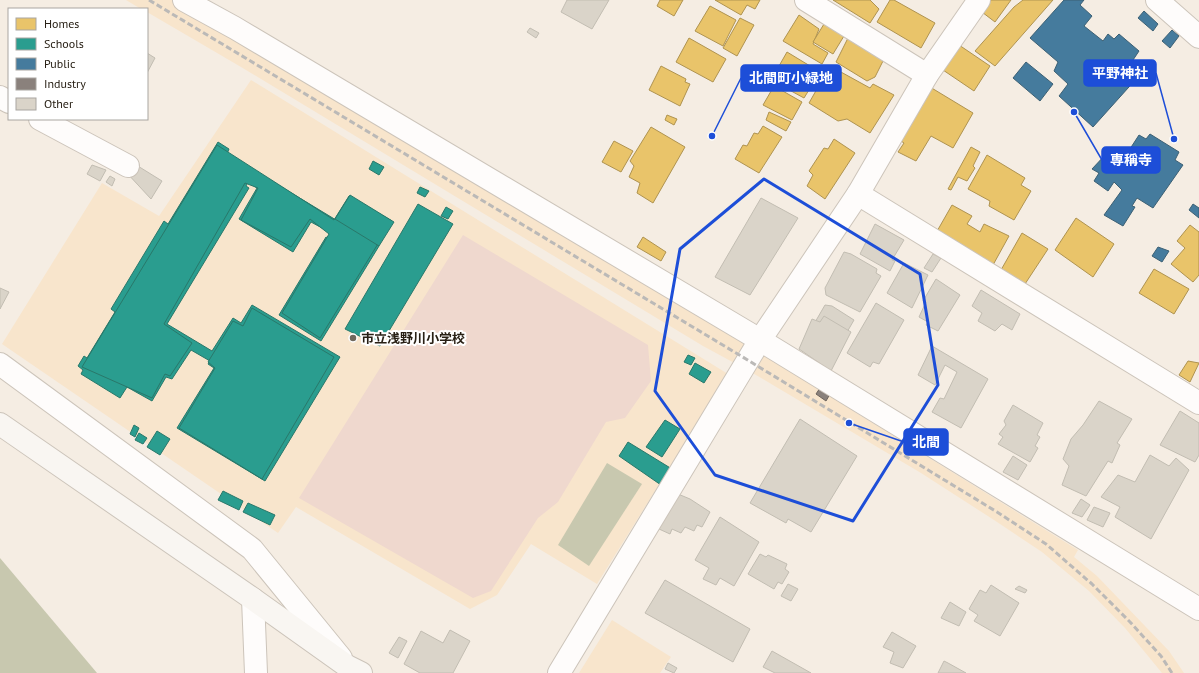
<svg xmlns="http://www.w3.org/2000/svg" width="1199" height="673" viewBox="0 0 1199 673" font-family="'PT Sans','Noto Sans JP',sans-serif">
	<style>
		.built { fill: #f8e5cc }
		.green { fill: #efd8ce }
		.water { fill: #c8c8af }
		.homes { fill: #e9c46a; stroke: #af9350 }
		.schools { fill: #2a9d8f; stroke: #29786a }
		.public { fill: #457b9d; stroke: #3c6074 }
		.industry { fill: #8a817c; stroke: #6d645d }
		.building { fill: #dad4c9; stroke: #c2bdb2 }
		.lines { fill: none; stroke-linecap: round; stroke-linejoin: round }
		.street-casing { stroke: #ccc4ba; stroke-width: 24 }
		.secondary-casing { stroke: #ccc4ba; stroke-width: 24 }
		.street { stroke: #fefcfb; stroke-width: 22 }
		.secondary { stroke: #f9f6f2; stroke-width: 22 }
		.rail { stroke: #bbb9b7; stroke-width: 3; stroke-dasharray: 6 3; stroke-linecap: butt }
		.marked { fill: none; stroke: #1d4ed8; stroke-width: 3; stroke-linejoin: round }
		.poi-dot { fill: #70685d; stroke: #fff; stroke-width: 1.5 }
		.labels { text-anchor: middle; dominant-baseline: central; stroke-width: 4; stroke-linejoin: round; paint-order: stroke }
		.poi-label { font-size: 13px; font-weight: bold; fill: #282015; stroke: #fff; text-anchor: start }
		.leader { fill: none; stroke: #1d4ed8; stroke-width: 1.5 }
		.callout-dot { fill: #1d4ed8; stroke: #fff; stroke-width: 1.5 }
		.callout { fill: #1d4ed8; stroke: #1d4ed8; stroke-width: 1.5 }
		.callout-label { font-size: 14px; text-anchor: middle; font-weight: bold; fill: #fff }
	</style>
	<rect width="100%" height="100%" fill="#f5ede3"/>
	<g class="built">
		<path d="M126,0H172L857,407L855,412L1078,550L1074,557L1097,576L1169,651L1184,673H1162L1125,628L1089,591L1042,552L994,520L921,473L751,372L703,346L241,67L147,12V9H141Z"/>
		<path d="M251,80L728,374L597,584L531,544L497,595L470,609L296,507L278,533L2,344L102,183L159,216Z"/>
		<path d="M612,620L671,657L660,673H579Z"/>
	</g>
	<path class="green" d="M463,235L648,345L651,381L625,418L606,422L558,502L538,518L491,591L473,598L299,498Z"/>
	<g class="water">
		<path d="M607,463L642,484L589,566L558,545Z"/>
		<path d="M0,558L97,673H0Z"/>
	</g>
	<g class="homes">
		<path d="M660,0H683L674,16L657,6Z"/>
		<path d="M715,0H760L755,9L747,5L741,15Z"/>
		<path d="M833,0H870L879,9L870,23Z"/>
		<path d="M890,0H894L935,23L921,48L877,22Z"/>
		<path d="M985,0H1011L995,22L978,9Z"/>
		<path d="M1023,0H1053L995,66L975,51L1014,7Z"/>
		<path d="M710,6L736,20L723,46L695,31Z"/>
		<path d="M799,15L819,29L813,44L828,53L822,64L783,41Z"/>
		<path d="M740,18L754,25L737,56L723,48Z"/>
		<path d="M824,24L844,36L833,54L813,42Z"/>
		<path d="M689,38L726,59L713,82L676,62Z"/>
		<path d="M848,38L884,59L875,77L867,81L836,62Z"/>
		<path d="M959,45L990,66L974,91L943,70Z"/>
		<path d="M787,52L820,72L804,98L771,80Z"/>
		<path d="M661,66L686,79L685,82L690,84L680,106L649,90Z"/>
		<path d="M830,66L870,88L873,84L894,95L870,133L847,119L838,121L809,103Z"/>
		<path d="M774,86L802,102L792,120L763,105Z"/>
		<path d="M930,87L973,113L953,148L931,136L916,161L898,152L904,143L898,139Z"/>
		<path d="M769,112L791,122L786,131L766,120Z"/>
		<path d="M667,115L677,119L674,125L665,120Z"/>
		<path d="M763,126L782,137L759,173L735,159L743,145L747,146L754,133L758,134Z"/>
		<path d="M651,127L685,147L653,203L637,193L640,183L629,177L634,166L630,161Z"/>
		<path d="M834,139L855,153L825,199L807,186L813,175L809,171L824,148L828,149Z"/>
		<path d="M614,141L633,151L621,172L602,162Z"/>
		<path d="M971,147L980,152L973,166L975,168L967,181L958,177L951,190L948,189Z"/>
		<path d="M987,155L1025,178L1021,185L1031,191L1014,220L989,206L990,201L968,189Z"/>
		<path d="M952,205L972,216L967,224L980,232L984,224L1009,236L993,265L936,233Z"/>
		<path d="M1076,218L1114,244L1093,277L1055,250Z"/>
		<path d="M1190,225L1199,232V275L1193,282L1171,264L1185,248L1177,241Z"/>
		<path d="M1022,233L1048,249L1025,284L1001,270Z"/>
		<path d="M643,237L666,252L661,261L637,247Z"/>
		<path d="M1154,269L1189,289L1174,314L1139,293Z"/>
		<path d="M1188,361L1199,363L1190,382L1179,375Z"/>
	</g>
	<g class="schools">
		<path d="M218,142L229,149L227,154L379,246L321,341L279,315L326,237L330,239L333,234L311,222L293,252L239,219L257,188L248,182L246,186L249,188L167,324L212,351L233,318L241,323L252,305L340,357L265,481L177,428L214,368L208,364L210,361L191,350L172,379L166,377L152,401L127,387L120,398L81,374L83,370L78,366L84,356L87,358L115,312L111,309L164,221L168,224Z"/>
		<path d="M217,145L334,220L349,196L392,221L320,338L282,313L329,234L310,219L291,247L241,220L258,188L245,183L164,324L192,343L170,376L165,374L152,398L82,367Z"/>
		<path d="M373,161L384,167L379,175L369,169Z"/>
		<path d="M420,187L429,191L425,197L417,193Z"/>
		<path d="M350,195L394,222L379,246L335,219Z"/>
		<path d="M418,204L453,224L380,346L345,329Z"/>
		<path d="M446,207L453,211L448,219L441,216Z"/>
		<path d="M252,308L334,357L262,479L179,428L215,368L208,362L233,321L243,326Z"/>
		<path d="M688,355L695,358L691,365L684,362Z"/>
		<path d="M695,363L711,372L704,383L689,374Z"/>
		<path d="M665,420L680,429L662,457L646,447Z"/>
		<path d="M134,425L139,428L135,437L130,434Z"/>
		<path d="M157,431L170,439L160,455L147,447Z"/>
		<path d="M139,433L147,438L143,444L135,440Z"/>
		<path d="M628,442L672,469L661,485L619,456Z"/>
		<path d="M223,491L243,501L239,510L218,500Z"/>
		<path d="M248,503L275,515L270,525L243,512Z"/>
	</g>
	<g class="public">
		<path d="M1064,0H1084L1080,5L1092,16L1084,26L1103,41L1108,34L1114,39L1119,34L1139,51L1133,60L1146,68L1093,127L1059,96L1068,84L1054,71L1058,62L1030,38Z"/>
		<path d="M1144,11L1158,24L1153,31L1138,18Z"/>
		<path d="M1172,30L1179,36L1170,48L1162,41Z"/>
		<path d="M1026,62L1053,84L1040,101L1013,78Z"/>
		<path d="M1150,134L1179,152L1175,160L1183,165L1153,208L1137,198L1132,206L1135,207L1123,226L1104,215L1122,190L1114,182L1108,191L1094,181L1099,173L1092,169L1106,154L1112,157L1116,151L1126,155L1139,135L1146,139Z"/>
		<path d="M1193,204L1199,208V218L1189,210Z"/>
		<path d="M1158,247L1169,251L1162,262L1152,256Z"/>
	</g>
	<path class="industry" d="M820,388L830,394L826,401L816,394Z"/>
	<g class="building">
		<path d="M567,0H609L592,29L561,12Z"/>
		<path d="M530,28L539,33L536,38L527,32Z"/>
		<path d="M147,53L155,58L147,73Z"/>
		<path d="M133,163L162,181L151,199L126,172Z"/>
		<path d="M92,165L106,170L100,181L87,174Z"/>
		<path d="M110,176L115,179L112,186L106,182Z"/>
		<path d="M761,198L798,218L750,295L715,277Z"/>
		<path d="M875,224L904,240L892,260L895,261L890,271L860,254Z"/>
		<path d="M844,252L851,254L877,269L876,273L881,276L860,312L826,295L825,288Z"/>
		<path d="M933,254L941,258L932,272L924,268Z"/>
		<path d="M904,263L928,275L912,308L887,293Z"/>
		<path d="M936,279L960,295L938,331L926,325L928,322L919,317L926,302L923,301Z"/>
		<path d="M0,288L9,292L0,309Z"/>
		<path d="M981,290L1020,314L1012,330L1002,324L995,331L978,321L982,313L972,306Z"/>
		<path d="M876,303L904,320L879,364L873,362L870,367L847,353Z"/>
		<path d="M825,305L832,306L854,320L831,360L803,343Z"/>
		<path d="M824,316L851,332L831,371L799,349L812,319L820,322Z"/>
		<path d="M932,346L988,379L961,428L932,412L940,398L944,399L957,372L945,365L935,385L918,375Z"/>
		<path d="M1099,401L1132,419L1117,443L1120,445L1112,463L1108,461L1086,496L1062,485L1069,466L1063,459L1071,439L1083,425Z"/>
		<path d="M1013,405L1043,423L1037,435L1040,437L1035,446L1038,448L1030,462L998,444L1003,437L999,434L1006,425L1004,421Z"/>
		<path d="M1180,411L1199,423V455L1195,462L1160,445Z"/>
		<path d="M800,419L857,456L811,532L788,519L786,523L750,503Z"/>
		<path d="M1150,455L1169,466L1176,458L1189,470L1151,539L1115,517L1120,507L1101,497L1118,475L1135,482Z"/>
		<path d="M1013,456L1027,465L1018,480L1003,472Z"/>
		<path d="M678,494L690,499L710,512L702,527L697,525L694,531L685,527L681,533L672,529L670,534L659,529Z"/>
		<path d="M1081,499L1090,505L1082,517L1072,513Z"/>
		<path d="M1094,507L1110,513L1103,527L1087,520Z"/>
		<path d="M720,517L759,542L734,586L720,578L716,585L703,579L709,568L695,560Z"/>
		<path d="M760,554L766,557L768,555L787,564L785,569L789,572L782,584L778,582L774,589L748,574Z"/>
		<path d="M665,580L750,629L733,662L645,613Z"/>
		<path d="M788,584L798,589L791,601L781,596Z"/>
		<path d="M991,585L1019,603L1000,636L974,621L978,615L969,609L980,590L986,593Z"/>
		<path d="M1019,586L1027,590L1025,593L1015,589Z"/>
		<path d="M950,602L966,612L959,626L941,618Z"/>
		<path d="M450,630L470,641L453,673H420L404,664L421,631L443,643Z"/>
		<path d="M892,632L916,646L903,668L890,663L894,652L883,647Z"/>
		<path d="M399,637L407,641L398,658L389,653Z"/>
		<path d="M772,651L811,673H775L763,667Z"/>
		<path d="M944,661L948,663L966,673H938Z"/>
		<path d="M668,663L677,668L674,673L665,669Z"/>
	</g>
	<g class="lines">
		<g class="street-casing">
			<g id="street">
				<path d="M184,0L235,28L760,340L1199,609"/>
				<path d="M806,0L927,75"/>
				<path d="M1157,0L1199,37"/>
				<path d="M0,97L9,102"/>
				<path d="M40,119L128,166"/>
				<path d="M858,194L1199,403"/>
				<path d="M0,364L252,549L341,658"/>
				<path d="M253,599L256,673"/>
				<path d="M559,673L760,340L858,194L927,75L979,0"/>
			</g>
		</g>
		<g class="secondary-casing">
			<path id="secondary" d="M0,424L253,599L347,666L361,673"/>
		</g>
		<use href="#street" class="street"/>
		<use href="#secondary" class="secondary"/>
		<path class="rail" d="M149,0L741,356L997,512L1046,544L1092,584L1130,622L1161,656L1172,673"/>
	</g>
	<path class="marked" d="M764,179L920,274L938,385L853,521L715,475L655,391L680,249Z"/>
	<circle class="poi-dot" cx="353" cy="338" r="4"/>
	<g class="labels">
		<g class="poi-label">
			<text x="361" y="338">市立浅野川小学校</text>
		</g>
	</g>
	<path class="leader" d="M1174 139L1156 73M712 136L741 78M1074 112L1102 160M849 423L904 442"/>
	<g class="callout-dot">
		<circle cx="1174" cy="139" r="4"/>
		<circle cx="712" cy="136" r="4"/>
		<circle cx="1074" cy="112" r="4"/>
		<circle cx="849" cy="423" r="4"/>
	</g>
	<g class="callout">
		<rect x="1084" y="60" width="72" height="26" rx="4"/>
		<rect x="741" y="65" width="100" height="26" rx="4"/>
		<rect x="1102" y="147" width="58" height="26" rx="4"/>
		<rect x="904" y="429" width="44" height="26" rx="4"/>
	</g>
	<g class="callout-label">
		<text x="1120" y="78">平野神社</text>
		<text x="791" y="83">北間町小緑地</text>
		<text x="1131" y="165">専稱寺</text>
		<text x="926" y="447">北間</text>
	</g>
	<rect x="8" y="8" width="140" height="112" fill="#ffffff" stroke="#a9a6a1"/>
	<rect x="16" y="18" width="20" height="12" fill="#e9c46a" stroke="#a9a6a1"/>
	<text x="44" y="28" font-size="12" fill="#282015">Homes</text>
	<rect x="16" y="38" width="20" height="12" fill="#2a9d8f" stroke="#a9a6a1"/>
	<text x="44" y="48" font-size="12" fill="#282015">Schools</text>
	<rect x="16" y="58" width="20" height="12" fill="#457b9d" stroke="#a9a6a1"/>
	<text x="44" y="68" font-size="12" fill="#282015">Public</text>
	<rect x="16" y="78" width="20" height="12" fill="#8a817c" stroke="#a9a6a1"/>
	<text x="44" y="88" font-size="12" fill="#282015">Industry</text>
	<rect x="16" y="98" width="20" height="12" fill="#dad4c9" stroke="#a9a6a1"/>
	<text x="44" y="108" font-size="12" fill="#282015">Other</text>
</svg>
